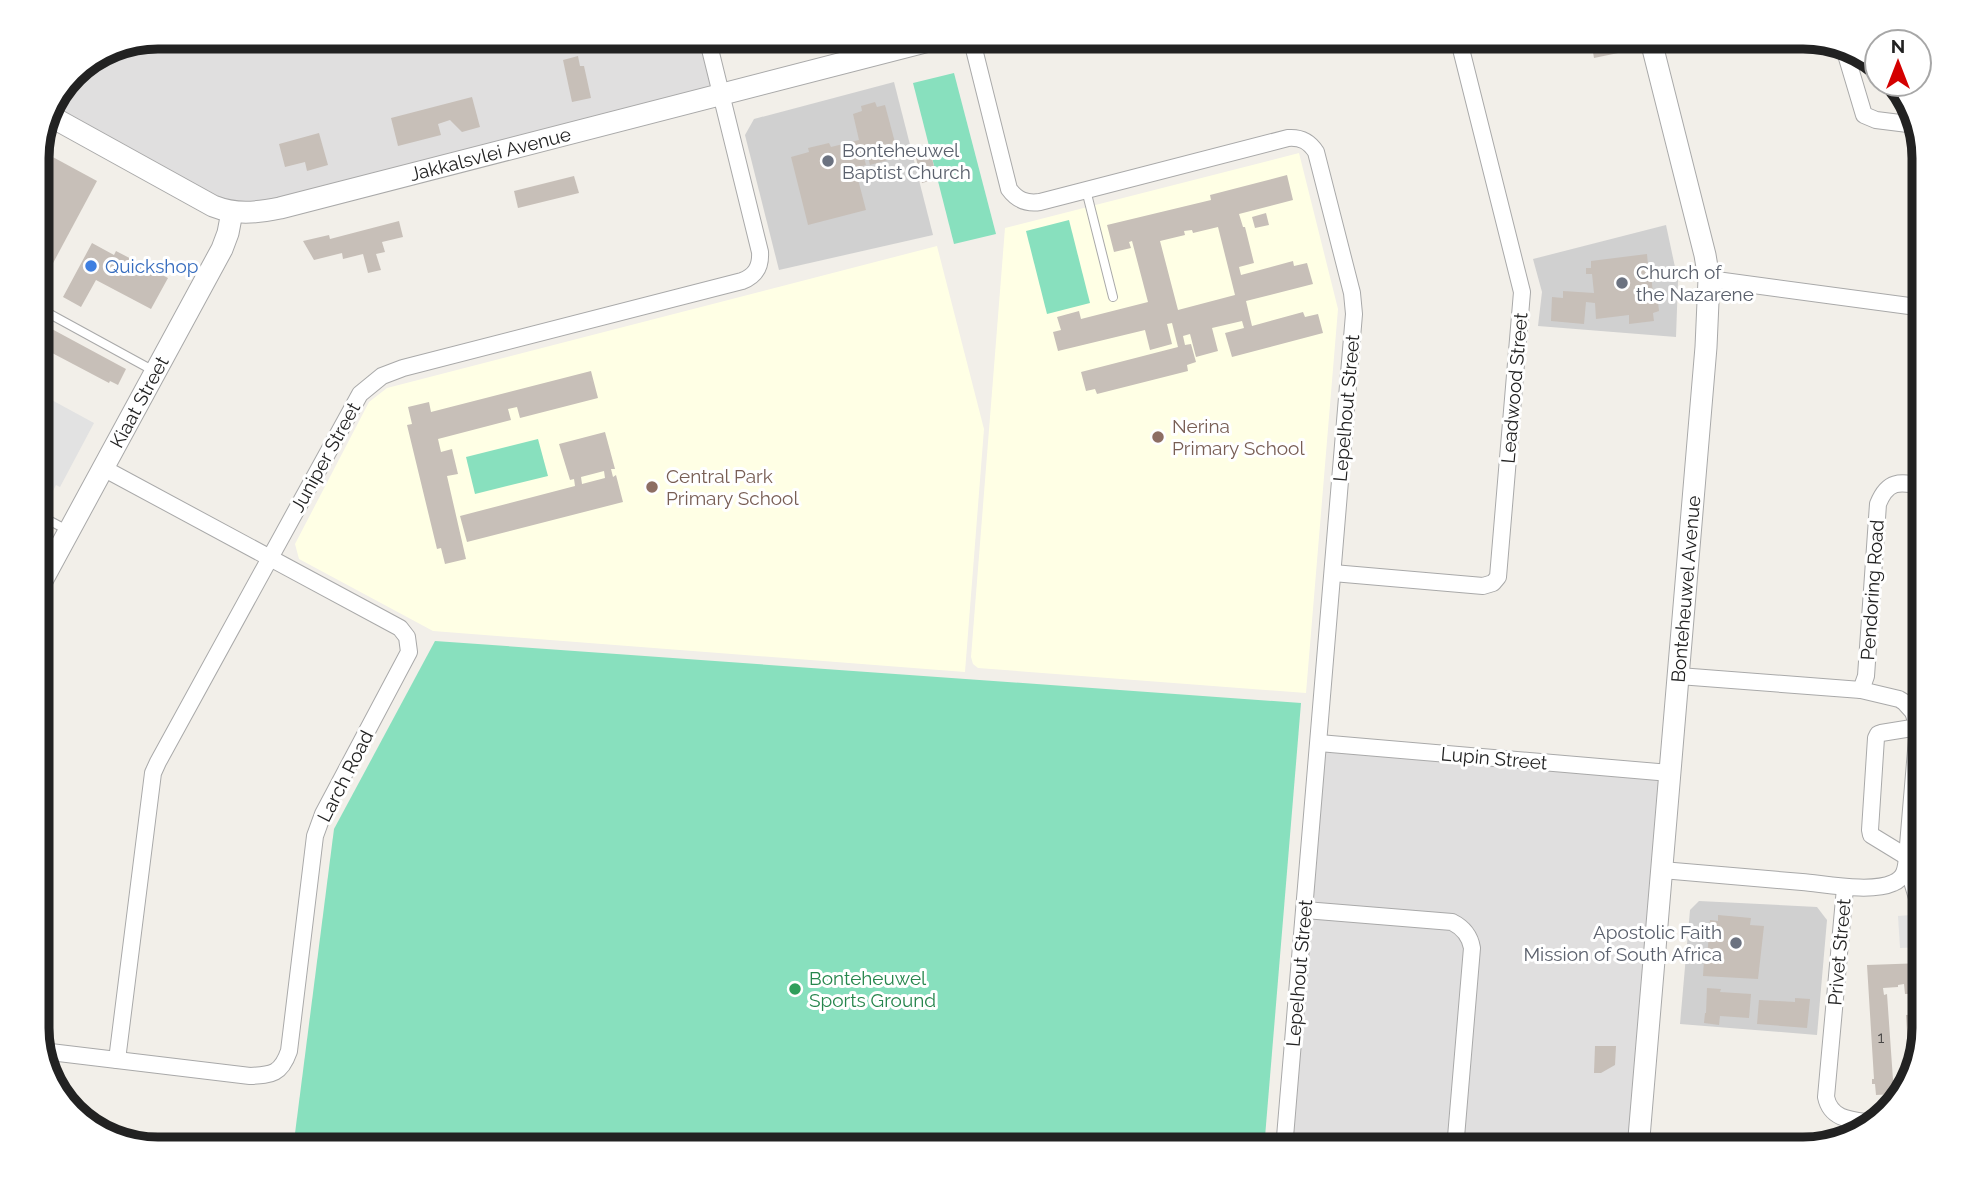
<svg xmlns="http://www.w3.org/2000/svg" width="1961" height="1186" viewBox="0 0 1961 1186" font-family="Raleway,sans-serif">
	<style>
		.residential { fill: #e0dfdf }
		.education { fill: #ffffe5 }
		.religious { fill: #d0d0d0 }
		.pitch { fill: #88e0be }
		.parking { fill: #e2e2e2 }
		.building { fill: #c7bfb8; fill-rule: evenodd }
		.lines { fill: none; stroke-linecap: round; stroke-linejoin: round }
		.service-casing { stroke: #a9a9a9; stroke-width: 10 }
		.minor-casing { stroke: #a9a9a9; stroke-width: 18 }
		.tertiary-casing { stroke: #a9a9a9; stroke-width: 23 }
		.service { stroke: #fff; stroke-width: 8 }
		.minor { stroke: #fff; stroke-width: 16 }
		.tertiary { stroke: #fff; stroke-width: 21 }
		.worship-dot { fill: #6b7280; stroke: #fff; stroke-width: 2.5 }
		.shop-dot { fill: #3f7fe0; stroke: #fff; stroke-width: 2.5 }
		.education-dot { fill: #8d6e63; stroke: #fff; stroke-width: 2.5 }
		.leisure-dot { fill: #2e9e5b; stroke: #fff; stroke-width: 2.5 }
		.labels { text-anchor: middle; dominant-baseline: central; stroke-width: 6; stroke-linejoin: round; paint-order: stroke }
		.number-label { font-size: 16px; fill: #4b4948 }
		.worship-label { font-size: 19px; fill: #5b616d; stroke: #fff; text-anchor: start }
		.street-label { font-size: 19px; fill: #222; stroke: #fff }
		.shop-label { font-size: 19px; fill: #366cbe; stroke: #fff; text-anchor: start }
		.education-label { font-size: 19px; fill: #785e54; stroke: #fff; text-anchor: start }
		.leisure-label { font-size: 19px; fill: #27864d; stroke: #fff; text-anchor: start }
		.rim { fill: none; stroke: #222; stroke-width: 9 }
	</style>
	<rect width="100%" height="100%" fill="#f2efe9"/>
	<g class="residential">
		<path d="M158,37H708L722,93L247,213L52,118L72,72L112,46Z"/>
		<path d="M1321,746L1668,774L1636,1149H1286Z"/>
	</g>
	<g class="education">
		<path d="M1299,153L1338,309L1306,693L978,668L973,664L971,657L1005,228Z"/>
		<path d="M937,246L984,429L965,672L433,631L299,559L295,544L369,402L387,388Z"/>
	</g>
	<g class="religious">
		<path d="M894,82L933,235L779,270L745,135L754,119Z"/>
		<path d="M1666,225L1678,281L1676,337L1538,326L1542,292L1533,259Z"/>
		<path d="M1699,901L1817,907L1827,920L1817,1035L1680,1024L1690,910Z"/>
	</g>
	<g class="pitch">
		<path d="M954,73L996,234L954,244L913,83Z"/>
		<path d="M1069,220L1090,303L1047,314L1026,231Z"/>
		<path d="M538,439L548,476L475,494L466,457Z"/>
		<path d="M435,641L1301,703L1264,1149H293L334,829Z"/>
	</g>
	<g class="parking">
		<path d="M37,392L94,423L60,487L56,485L46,505L37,501V482L47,463L37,457Z"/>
		<path d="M1924,914V947L1900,948L1898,916Z"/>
	</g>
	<g class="building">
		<path d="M1612,37H1620L1623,52L1594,58L1591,41Z"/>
		<path d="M578,56L580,66H584L591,98L572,102L563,60Z"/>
		<path d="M472,97L480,127L462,132L450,120L438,124L441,135L398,146L391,118Z"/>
		<path d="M875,102L877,107L885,105L897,150H893L895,158L870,165L868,157L864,158L866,165L855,168L866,210L808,225L791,157L809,152L808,148L829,143L831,147L859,140L853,114L862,111L861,106Z"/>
		<path d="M319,133L328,165L307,171L305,162L285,167L279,144Z"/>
		<path d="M923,145L924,152L930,150L937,179L922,183L915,154H917L915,147Z"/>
		<path d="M38,149L97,181L52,265L37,257Z"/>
		<path d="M1287,175L1293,200L1239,214L1243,227H1245L1254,263L1239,267L1241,275L1293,261L1294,266L1307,263L1313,284L1246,301L1252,326L1303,312L1305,317L1318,314L1323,333L1232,357L1225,333L1244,328L1242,321L1212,328L1218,351L1196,357L1190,334L1183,336L1185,345L1191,344L1196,362L1187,365L1188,371L1097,394L1095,389L1086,391L1081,372L1178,347L1172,323L1167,324L1172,344L1150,350L1145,330L1058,351L1053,332L1061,330L1057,317L1079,311L1081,319L1148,302L1132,241L1129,242L1131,248L1114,252L1107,225L1211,200L1210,195ZM1218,227L1235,295L1178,310L1160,241L1185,235L1184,231L1192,230L1193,233Z"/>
		<path d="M574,176L579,193L518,208L514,191Z"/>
		<path d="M1266,213L1269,225L1255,228L1252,217Z"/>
		<path d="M399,221L403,237L382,242L385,252L376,254L381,270L368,273L363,254L343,259L342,253L314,260L303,241L329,235L330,239Z"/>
		<path d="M92,243L114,255L116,251L168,278L151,309L96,280L81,307L63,297Z"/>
		<path d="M1647,254L1648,265H1650L1653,293H1657L1659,311L1653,313L1654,321L1629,324V315L1596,319L1595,303L1586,302L1584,324L1551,321L1552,297L1563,298V291L1594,293L1592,274H1586V268H1591V261Z"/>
		<path d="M37,321L126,369L118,385L110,381L109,383L37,345Z"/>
		<path d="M591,371L598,398L520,418L517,407L508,409L511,420L438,439L441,452L452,449L458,474L447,476L466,559L445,564L441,548L437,549L407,425L412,424L408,407L429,402L431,412Z"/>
		<path d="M605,432L615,469H611L613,477L616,475L623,502L467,542L460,516L575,486L574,479L570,480L559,444ZM604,471L605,478L582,484L581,477Z"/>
		<path d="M1718,915L1751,918L1750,925L1764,926L1758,979L1703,976L1704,959H1707L1710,920L1718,921Z"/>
		<path d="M1924,963V993L1905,994L1904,984L1898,985V987L1883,988L1884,995L1887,994L1894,1094L1876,1095L1875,1084H1872V1079H1874L1867,965Z"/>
		<path d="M1707,988L1721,989L1720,992L1751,994L1749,1018L1720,1016L1719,1025L1704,1023L1705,1013H1706Z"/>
		<path d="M1795,998L1810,999L1807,1028L1757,1024L1759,1000L1795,1002Z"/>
		<path d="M1924,1014V1029L1915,1061L1909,1062L1906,1015Z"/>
		<path d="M1595,1046H1616L1615,1065L1601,1073H1594Z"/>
		<path d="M764,1136L819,1143V1149H763Z"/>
	</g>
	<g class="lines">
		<g class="service-casing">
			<g id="service">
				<path d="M1086,190L1113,297"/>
				<path d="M37,307L154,371"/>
				<path d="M37,514L69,531"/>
				<path d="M1905,872L1918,915"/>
			</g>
		</g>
		<g class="minor-casing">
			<g id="minor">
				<path d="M971,37L1009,189C1017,200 1026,204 1040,202L1288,138C1301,137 1309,141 1316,152L1352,293L1354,314L1284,1149"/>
				<path d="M1844,48L1864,115L1876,120L1916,125"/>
				<path d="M1709,279L1924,308"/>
				<path d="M1333,573L1483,586L1493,583L1498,577L1522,292L1458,37"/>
				<path d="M1861,690L1866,676L1878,504C1888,479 1900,482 1924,486"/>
				<path d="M1319,743L1670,773"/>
				<path d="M1907,857L1871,835L1870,830L1876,738L1878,734L1881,733L1918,727"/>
				<path d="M1662,870C1708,874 1755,878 1802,882C1826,884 1871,893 1893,883C1905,878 1906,869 1907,857L1918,727L1913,712L1904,702L1899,699L1861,690L1679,676"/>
				<path d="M1845,888L1826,1097C1831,1121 1854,1120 1874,1123"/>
				<path d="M1305,910L1452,922C1464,928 1470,936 1472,948L1455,1149"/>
				<path d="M42,1051L250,1076C272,1075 281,1074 289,1051L315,836L323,814L409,652L407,637L400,628L103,468"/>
				<path d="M117,1060L153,773L158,762L360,394L382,376L403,368L742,281C755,276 761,267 760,252L707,37"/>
			</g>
		</g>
		<g class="tertiary-casing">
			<g id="tertiary">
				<path id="s1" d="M52,117L213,206C236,215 255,213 280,208L944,37"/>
				<path id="s2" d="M37,590L222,249L228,233L232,212"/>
				<path id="s3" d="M1638,1149L1706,347L1709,279L1705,255L1650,37"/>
			</g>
		</g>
		<use href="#service" class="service"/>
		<use href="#minor" class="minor"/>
		<use href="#tertiary" class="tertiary"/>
	</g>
	<g class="worship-dot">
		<circle cx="828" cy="161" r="7"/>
		<circle cx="1622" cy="283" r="7"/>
		<circle cx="1736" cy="943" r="7"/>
	</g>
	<circle class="shop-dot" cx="91" cy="266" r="7"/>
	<g class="education-dot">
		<circle cx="1158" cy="437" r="7"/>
		<circle cx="652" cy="487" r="7"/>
	</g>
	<circle class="leisure-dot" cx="795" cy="989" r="7"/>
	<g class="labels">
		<g class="number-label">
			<text x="1881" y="1037">1</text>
		</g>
		<g class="worship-label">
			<text x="842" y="150">Bonteheuwel<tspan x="842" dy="22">Baptist Church</tspan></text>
			<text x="1636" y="272">Church of<tspan x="1636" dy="22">the Nazarene</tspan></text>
			<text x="1722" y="932" text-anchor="end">Apostolic Faith<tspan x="1722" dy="22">Mission of South Africa</tspan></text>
		</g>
		<g class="street-label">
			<text stroke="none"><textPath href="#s1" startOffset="469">Jakkalsvlei Avenue</textPath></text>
			<text transform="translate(1514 388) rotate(-85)">Leadwood Street</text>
			<text stroke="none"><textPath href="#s2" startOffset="214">Kiaat Street</textPath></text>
			<text transform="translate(1346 408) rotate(-85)">Lepelhout Street</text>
			<text transform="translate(325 457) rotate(-61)">Juniper Street</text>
			<text stroke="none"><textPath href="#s3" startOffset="562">Bonteheuwel Avenue</textPath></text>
			<text transform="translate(1872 590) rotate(-86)">Pendoring Road</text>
			<text transform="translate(1494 758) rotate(5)">Lupin Street</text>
			<text transform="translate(345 776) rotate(-63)">Larch Road</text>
			<text transform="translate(1839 952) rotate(-85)">Privet Street</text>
			<text transform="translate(1299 973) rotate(-85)">Lepelhout Street</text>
		</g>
		<g class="shop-label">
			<text x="105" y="266">Quickshop</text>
		</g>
		<g class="education-label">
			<text x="1172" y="426">Nerina<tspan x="1172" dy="22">Primary School</tspan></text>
			<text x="666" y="476">Central Park<tspan x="666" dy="22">Primary School</tspan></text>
		</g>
		<g class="leisure-label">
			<text x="809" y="978">Bonteheuwel<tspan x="809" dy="22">Sports Ground</tspan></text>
		</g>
	</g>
	<path d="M0 0H1961V1186H0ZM158 49H1803A109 109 0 0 1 1912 158V1028A109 109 0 0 1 1803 1137H158A109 109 0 0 1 49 1028V158A109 109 0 0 1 158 49Z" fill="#fff" fill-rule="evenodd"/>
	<path class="rim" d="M158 49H1803A109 109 0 0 1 1912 158V1028A109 109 0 0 1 1803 1137H158A109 109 0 0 1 49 1028V158A109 109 0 0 1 158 49Z"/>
	<g transform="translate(1898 63)"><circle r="33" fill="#ffffff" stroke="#a7a7a7" stroke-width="2"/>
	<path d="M0-5L12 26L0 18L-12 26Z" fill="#d40000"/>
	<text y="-10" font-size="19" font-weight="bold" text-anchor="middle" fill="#222222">N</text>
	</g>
</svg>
